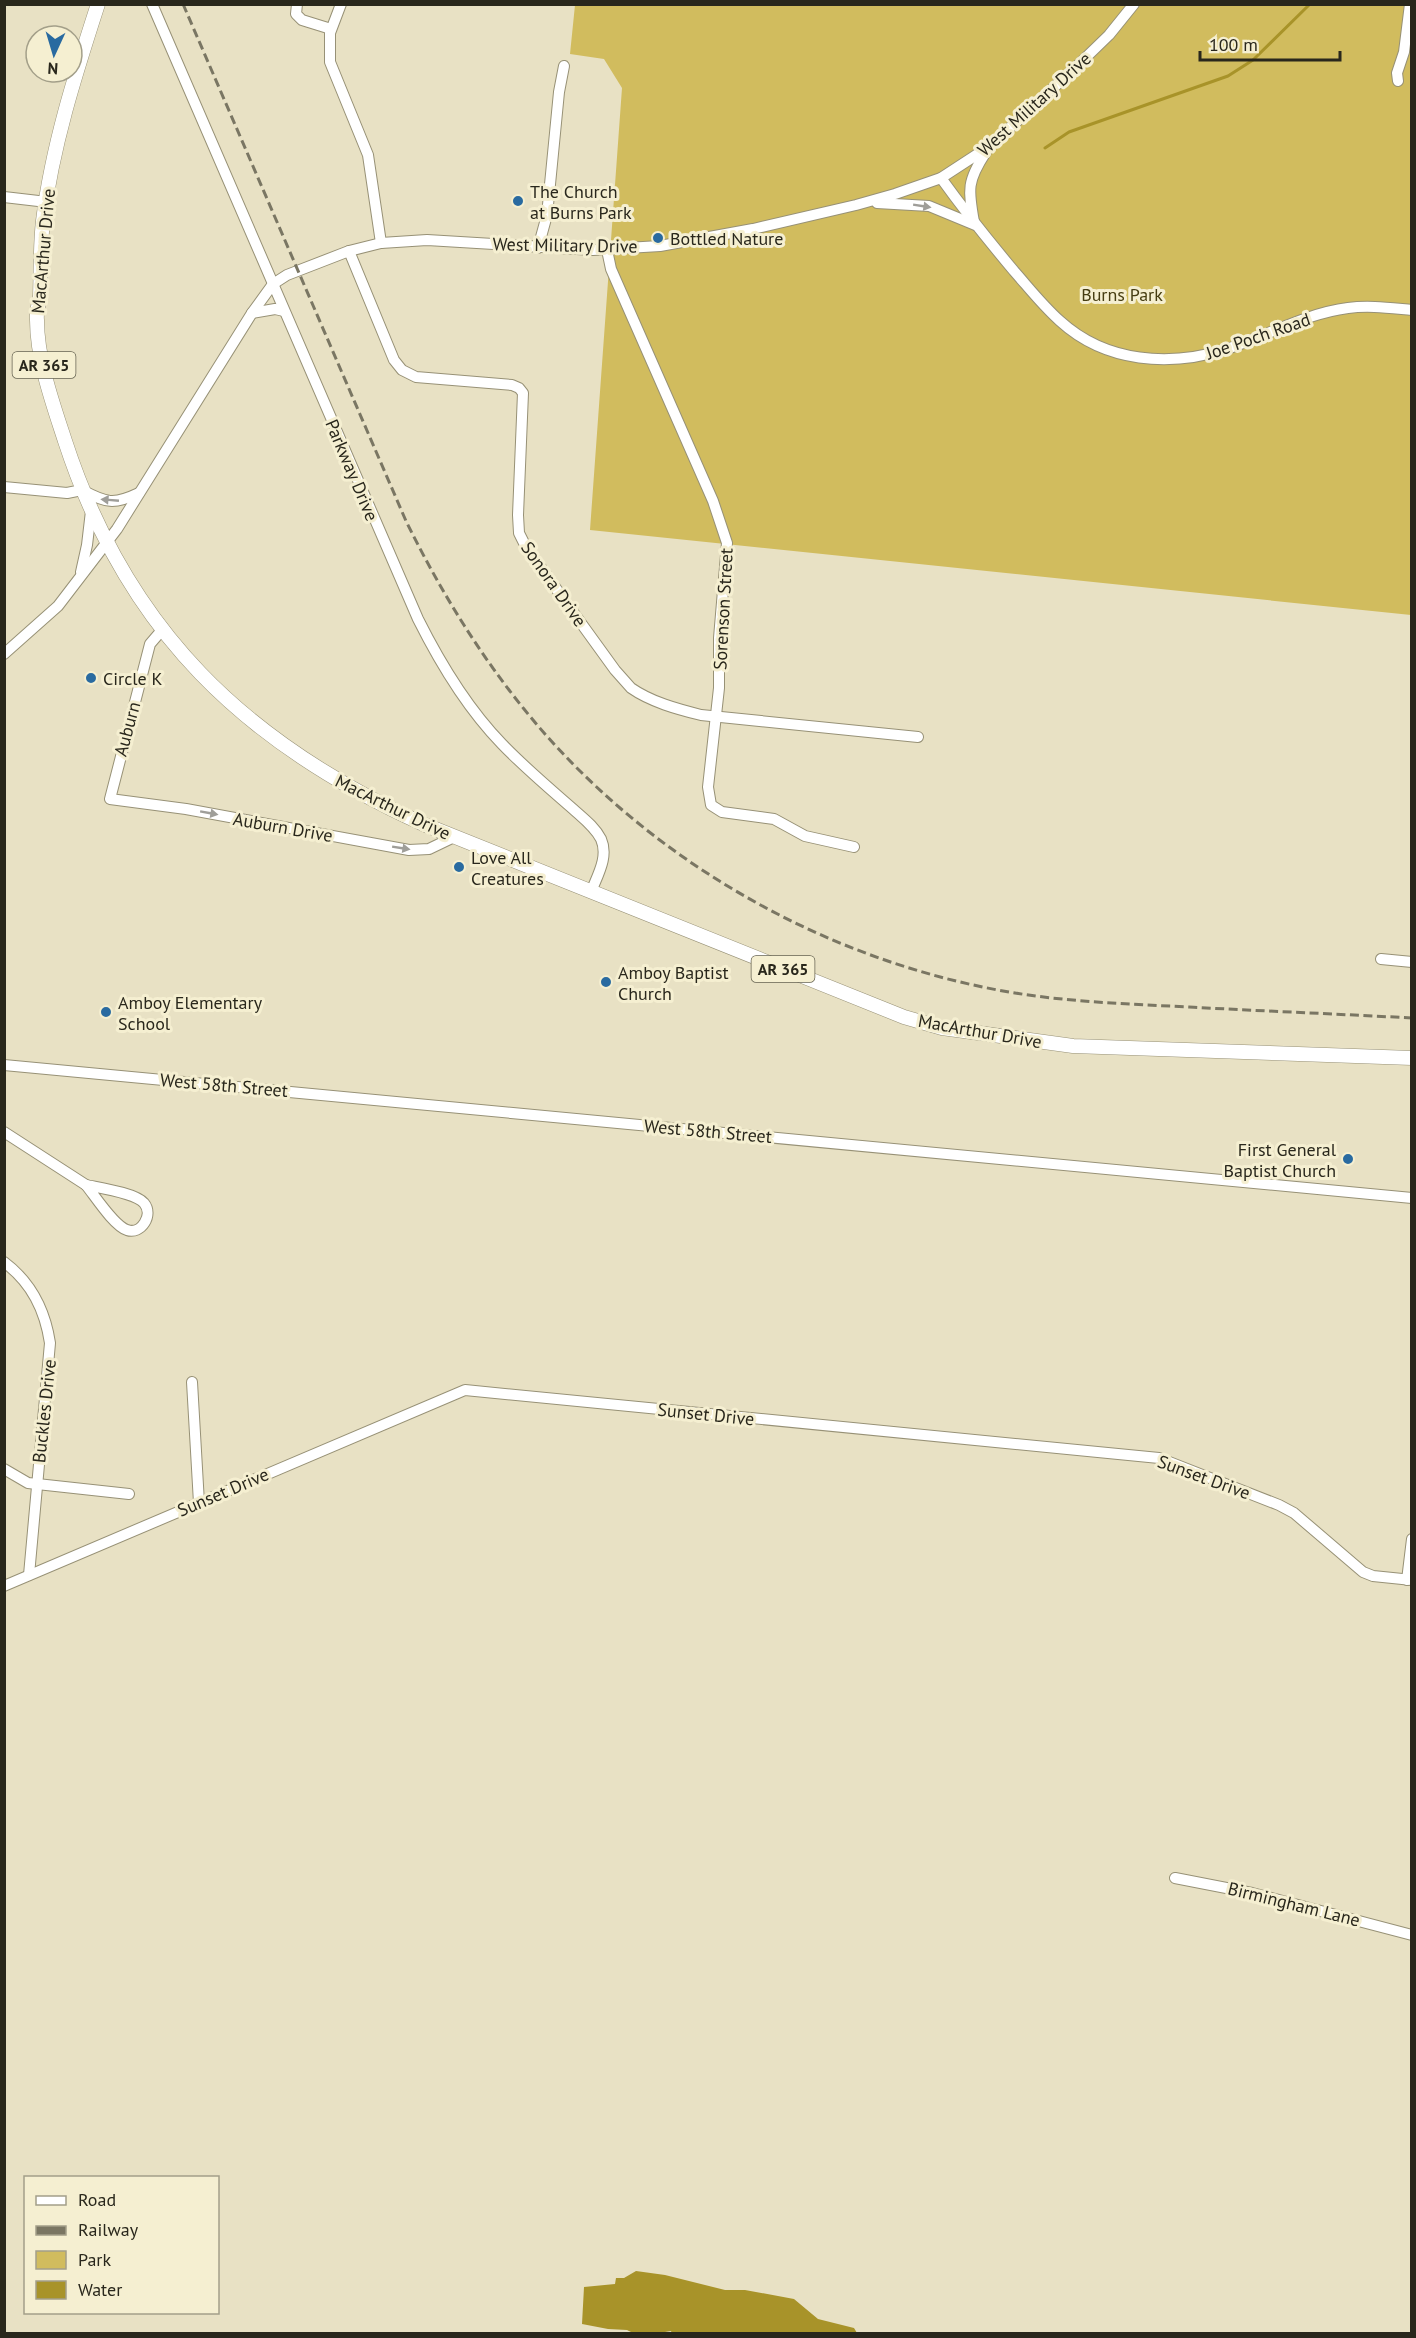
<svg xmlns="http://www.w3.org/2000/svg" width="1416" height="2338" viewBox="0 0 1416 2338" font-family="'PT Sans',sans-serif">
	<style>
		.green { fill: #d1bc5e }
		.water { fill: #a89329 }
		.lines { fill: none; stroke-linecap: round; stroke-linejoin: round }
		.stream { stroke: #a89329; stroke-width: 3 }
		.minor-casing { stroke: #979176; stroke-width: 12 }
		.major-casing { stroke: #979176; stroke-width: 15 }
		.minor { stroke: #fff; stroke-width: 10 }
		.major { stroke: #fff; stroke-width: 14 }
		.rail { stroke: #7a7663; stroke-width: 3; stroke-dasharray: 9 4.5; stroke-linecap: butt }
		.oneway { fill: #9f9e99 }
		.poi-dot { fill: #296aa0; stroke: #f5efd1; stroke-width: 2 }
		.labels { text-anchor: middle; dominant-baseline: central; stroke-width: 6; stroke-linejoin: round; paint-order: stroke }
		.shield { fill: #f5efd1; stroke: #666352; stroke-width: 1.5 }
		.shield-label { font-size: 16px; font-weight: bold; fill: #29271c }
		.street-label { font-size: 18px; fill: #29271c; stroke: #f5efd1 }
		.poi-label { font-size: 18px; fill: #29271c; stroke: #f5efd1; text-anchor: start }
		.park-label { font-size: 18px; fill: #463d12; stroke: #f5efd1 }
	</style>
	<rect width="100%" height="100%" fill="#e8e1c4"/>
	<path class="green" d="M575,5H1411V615L590,530L622,88L604,59L570,54Z"/>
	<path class="water" d="M636,2271L665,2275L725,2290H745L794,2299L818,2319L854,2328L857,2333L672,2334L671,2331L659,2333H633L627,2330L608,2329L582,2324L584,2287L615,2284L616,2278H624Z"/>
	<g class="lines">
		<path class="stream" d="M1045,148L1069,132L1228,76L1253,60L1310,4"/>
		<g class="minor-casing">
			<g id="minor">
				<path d="M152,4L418,619C440,663 467,708 502,744C524,767 549,788 573,809C583,818 595,827 601,839C609,857 597,876 591,892"/>
				<path d="M297,4L296,14L302,20L331,29"/>
				<path d="M341,4L330,33V62L368,155L381,243"/>
				<path d="M1398,81L1397,73L1404,52L1410,4"/>
				<path d="M941,178C964,210 988,240 1014,271C1029,288 1043,306 1060,321C1106,363 1170,367 1227,349C1266,336 1307,313 1348,308C1369,305 1390,308 1412,310"/>
				<path d="M4,197L47,202"/>
				<path d="M877,203L929,206L975,225"/>
				<path d="M974,222C968,189 967,181 986,152"/>
				<path d="M538,248L547,215L559,92L564,66"/>
				<path d="M607,250L611,269L713,501L727,543L719,638V688L708,787L711,805L722,812L774,819L805,836L854,847"/>
				<path d="M349,251L394,360L402,370L416,377L512,385L519,388L523,393L518,515L519,533L526,547L615,670L631,688C651,702 677,709 701,715L918,737"/>
				<path d="M252,313L275,309L284,311"/>
				<path d="M4,487L67,493L82,490C106,503 114,505 139,493"/>
				<path d="M81,572L87,545L91,511"/>
				<path d="M162,630L150,644L110,799L186,809L409,850L429,849L454,837"/>
				<path d="M4,654L58,606L117,529L252,313L273,284L287,275L349,251L381,243L427,240L593,250L660,246L753,229L856,205L895,194L941,178L990,146L1076,67L1109,35L1134,4"/>
				<path d="M1381,959L1412,962"/>
				<path d="M4,1065L1412,1198"/>
				<path d="M4,1132L86,1185"/>
				<path d="M86,1185C100,1188 135,1193 144,1203C154,1215 141,1235 127,1230C114,1226 95,1196 86,1185Z"/>
				<path d="M4,1262C32,1283 45,1310 50,1343L29,1575"/>
				<path d="M192,1382L199,1503"/>
				<path d="M4,1469L28,1483L129,1494"/>
				<path d="M1407,1580L1412,1539"/>
				<path d="M4,1586L465,1390L1159,1458L1279,1505L1294,1513L1363,1572L1373,1576L1412,1580"/>
				<path d="M1175,1878L1252,1893L1412,1935"/>
			</g>
		</g>
		<g class="major-casing">
			<path id="major" d="M98,4C75,75 52,147 43,221C40,246 41,271 40,296C39,304 36,312 37,320C37,360 53,404 65,441C127,631 245,743 423,824L904,1017L942,1028L1073,1046L1412,1058"/>
		</g>
		<use href="#minor" class="minor"/>
		<use href="#major" class="major"/>
		<path class="rail" d="M183,4L406,521C439,588 477,651 524,709C643,857 822,960 1009,992C1068,1002 1128,1004 1189,1007C1263,1011 1337,1014 1412,1018"/>
	</g>
	<defs><path id="oneway-solid" d="M-6-.8H1V-3.2L6.5 0L1 3.2V.8H-6Z" transform="scale(1.5)"/></defs>
	<g class="oneway">
		<use href="#oneway-solid" transform="translate(922 206) rotate(9)"/>
		<use href="#oneway-solid" transform="translate(110 500) rotate(-175)"/>
		<use href="#oneway-solid" transform="translate(209 813) rotate(10)"/>
		<use href="#oneway-solid" transform="translate(401 848) rotate(9)"/>
	</g>
	<g class="poi-dot">
		<circle cx="518" cy="201" r="6"/>
		<circle cx="658" cy="238" r="6"/>
		<circle cx="91" cy="678" r="6"/>
		<circle cx="459" cy="867" r="6"/>
		<circle cx="606" cy="982" r="6"/>
		<circle cx="106" cy="1012" r="6"/>
		<circle cx="1348" cy="1159" r="6"/>
	</g>
	<g class="labels">
		<g class="shield">
			<rect x="12.5" y="352" width="63" height="26" rx="4.5"/>
			<rect x="751.5" y="956" width="63" height="26" rx="4.5"/>
		</g>
		<g class="shield-label">
			<text x="44" y="365">AR 365</text>
			<text x="783" y="969">AR 365</text>
		</g>
		<g class="street-label">
			<text transform="translate(1034 104) rotate(-42)">West Military Drive</text>
			<text transform="translate(565 245) rotate(1)">West Military Drive</text>
			<text transform="translate(43 251) rotate(-85)">MacArthur Drive</text>
			<text transform="translate(1258 336) rotate(-19)">Joe Poch Road</text>
			<text transform="translate(352 470) rotate(67)">Parkway Drive</text>
			<text transform="translate(554 584) rotate(55)">Sonora Drive</text>
			<text transform="translate(723 609) rotate(-87)">Sorenson Street</text>
			<text transform="translate(127 729) rotate(-75)">Auburn</text>
			<text transform="translate(393 807) rotate(26)">MacArthur Drive</text>
			<text transform="translate(283 827) rotate(10)">Auburn Drive</text>
			<text transform="translate(980 1031) rotate(10)">MacArthur Drive</text>
			<text transform="translate(224 1085) rotate(5)">West 58th Street</text>
			<text transform="translate(708 1131) rotate(5)">West 58th Street</text>
			<text transform="translate(44 1411) rotate(-84)">Buckles Drive</text>
			<text transform="translate(706 1414) rotate(6)">Sunset Drive</text>
			<text transform="translate(1204 1477) rotate(20)">Sunset Drive</text>
			<text transform="translate(223 1492) rotate(-23)">Sunset Drive</text>
			<text transform="translate(1294 1904) rotate(14)">Birmingham Lane</text>
		</g>
		<g class="poi-label">
			<text x="530" y="191">The Church<tspan x="530" dy="21">at Burns Park</tspan></text>
			<text x="670" y="238">Bottled Nature</text>
			<text x="103" y="678">Circle K</text>
			<text x="471" y="857">Love All<tspan x="471" dy="21">Creatures</tspan></text>
			<text x="618" y="972">Amboy Baptist<tspan x="618" dy="21">Church</tspan></text>
			<text x="118" y="1002">Amboy Elementary<tspan x="118" dy="21">School</tspan></text>
			<text x="1336" y="1149" text-anchor="end">First General<tspan x="1336" dy="21">Baptist Church</tspan></text>
		</g>
		<g class="park-label">
			<text x="1122" y="294">Burns Park</text>
		</g>
	</g>
	<rect width="1416" height="2338" fill="none" stroke="#29271c" stroke-width="12"/>
	<rect x="24" y="2176" width="195" height="138" fill="#f5efd1" stroke="#a39f89" stroke-width="1.5"/>
	<rect x="36" y="2196" width="30" height="9" fill="#ffffff" stroke="#a39f89" stroke-width="1.5"/>
	<text x="78" y="2206" font-size="18" fill="#29271c">Road</text>
	<rect x="36" y="2226" width="30" height="9" fill="#7a7663" stroke="#a39f89" stroke-width="1.5"/>
	<text x="78" y="2236" font-size="18" fill="#29271c">Railway</text>
	<rect x="36" y="2251" width="30" height="18" fill="#d1bc5e" stroke="#a39f89" stroke-width="1.5"/>
	<text x="78" y="2266" font-size="18" fill="#29271c">Park</text>
	<rect x="36" y="2281" width="30" height="18" fill="#a89329" stroke="#a39f89" stroke-width="1.5"/>
	<text x="78" y="2296" font-size="18" fill="#29271c">Water</text>
	<g transform="translate(54 54) rotate(184)"><circle r="28" fill="#f5efd1" stroke="#a39f89" stroke-width="1.5"/>
	<path d="M0-4.5L10 22L0 15L-10 22Z" fill="#296aa0"/>
	<text y="-9" font-size="16" font-weight="bold" text-anchor="middle" fill="#29271c">N</text>
	</g>
	<path d="M1200 51v9h140v-9" fill="none" stroke="#29271c" stroke-width="3"/>
	<text x="1209" y="51" font-size="18" fill="#29271c" stroke="#f5efd1" stroke-width="4.5" paint-order="stroke">100 m</text>
</svg>
